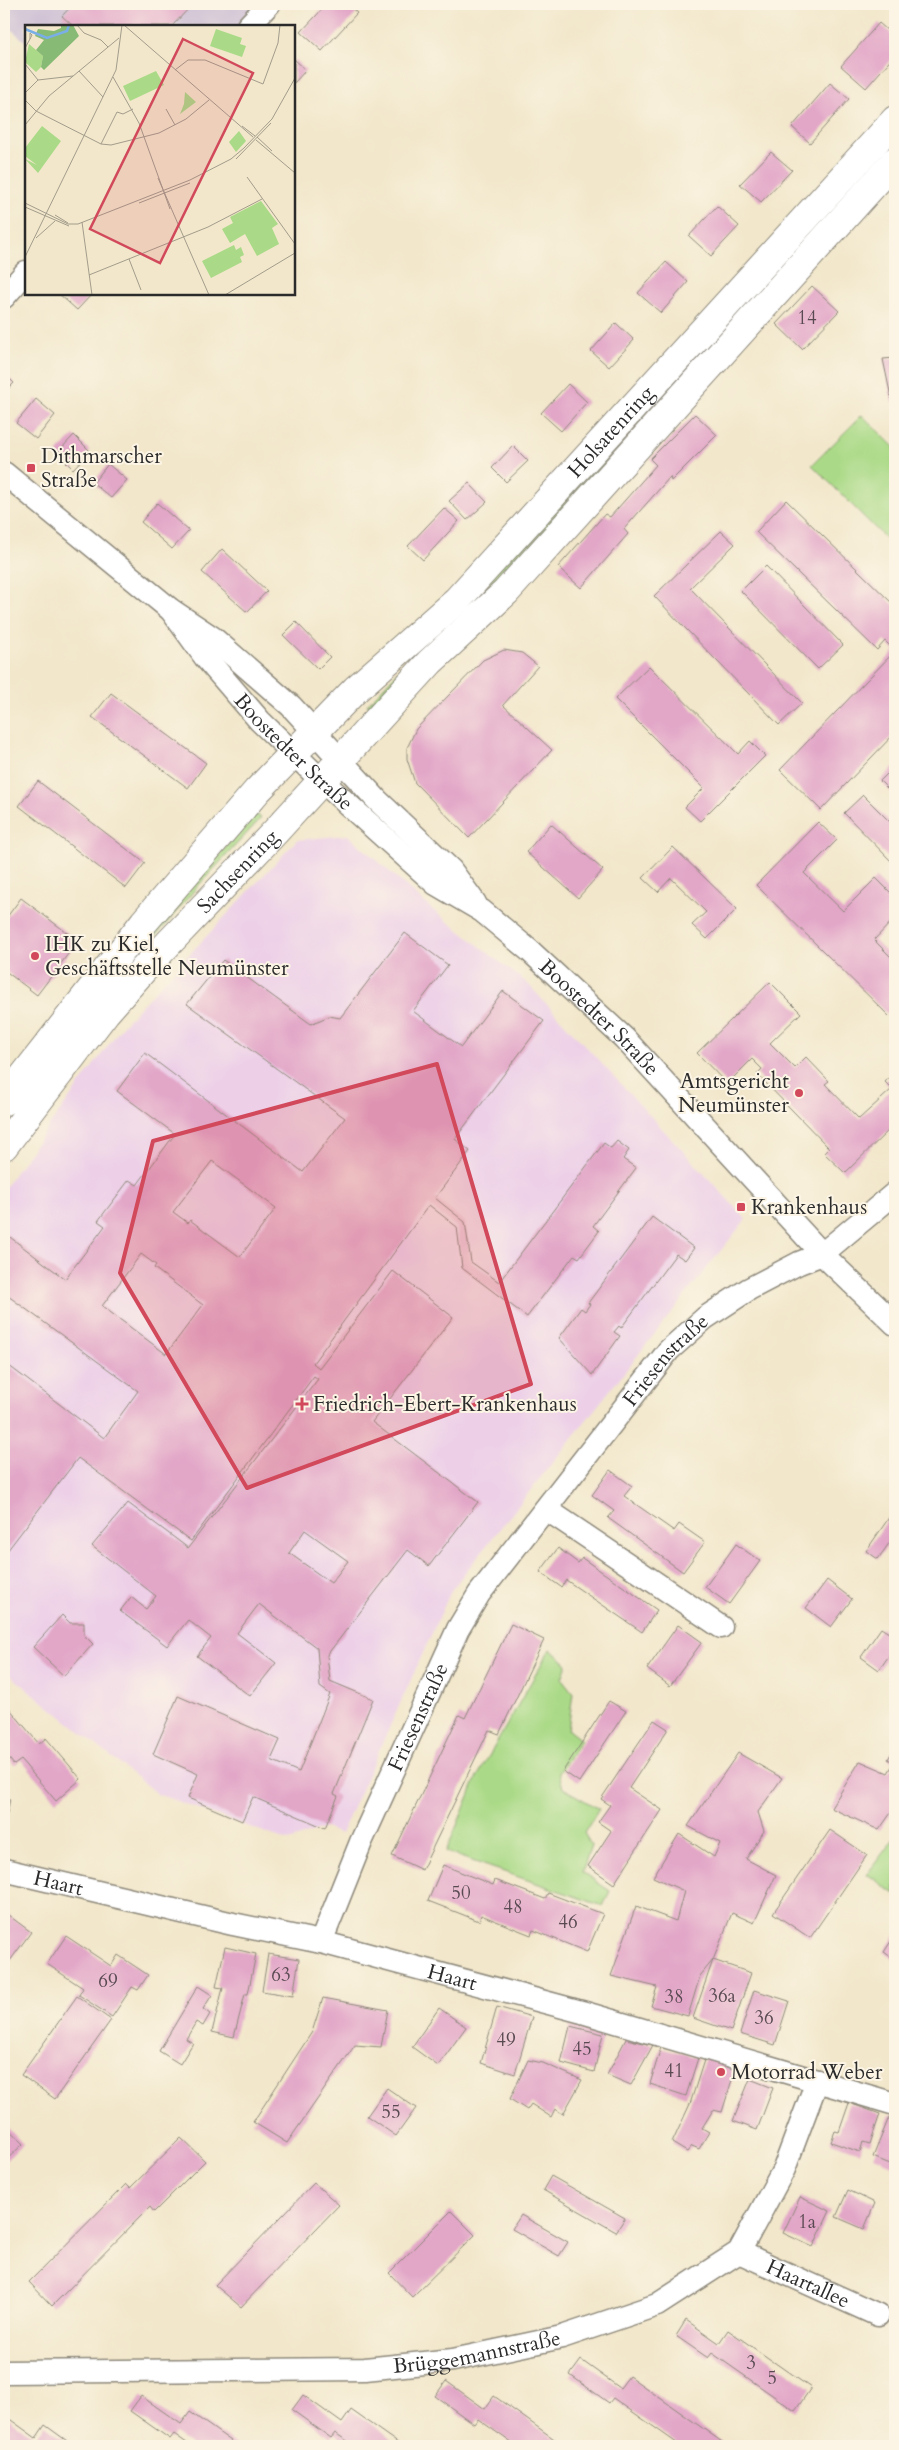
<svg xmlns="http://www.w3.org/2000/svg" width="899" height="2450" viewBox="0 0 899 2450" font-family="Cardo,serif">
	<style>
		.built { fill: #edd0e8 }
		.industrial { fill: #ccbed4 }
		.green { fill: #aada87; stroke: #6a8259 }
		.building { fill: #e2a6c7; fill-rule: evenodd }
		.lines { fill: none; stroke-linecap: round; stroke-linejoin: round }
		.minor-casing { stroke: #8e897b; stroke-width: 25 }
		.major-casing { stroke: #8e897b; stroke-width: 30 }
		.minor { stroke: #fff; stroke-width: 22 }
		.major { stroke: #fff; stroke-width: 28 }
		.marked { fill: #d1495b; fill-opacity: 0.2; stroke: #d1495b; stroke-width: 4; stroke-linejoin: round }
		.poi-dot { fill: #d1495b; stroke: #fcf5e5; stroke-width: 2 }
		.labels { text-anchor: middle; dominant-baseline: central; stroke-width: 4; stroke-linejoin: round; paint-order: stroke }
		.number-label { font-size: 19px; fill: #594a52 }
		.street-label { font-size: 21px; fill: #2b2b2b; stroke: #fcf5e5 }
		.poi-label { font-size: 21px; fill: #2b2b2b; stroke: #fcf5e5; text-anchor: start }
		.inset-river { fill: none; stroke: #7aaee7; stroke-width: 2.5 }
		.inset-road { fill: none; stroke: #a29c8b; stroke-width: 1 }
		.view { fill: #d1495b; fill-opacity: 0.15; stroke: #d1495b; stroke-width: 2.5 }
		.inset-edge { fill: none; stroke: #2b2b2b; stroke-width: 2.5 }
	</style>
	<rect width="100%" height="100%" fill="#fcf5e5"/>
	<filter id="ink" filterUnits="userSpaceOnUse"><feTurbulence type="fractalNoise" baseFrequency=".02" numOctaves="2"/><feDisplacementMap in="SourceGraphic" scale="10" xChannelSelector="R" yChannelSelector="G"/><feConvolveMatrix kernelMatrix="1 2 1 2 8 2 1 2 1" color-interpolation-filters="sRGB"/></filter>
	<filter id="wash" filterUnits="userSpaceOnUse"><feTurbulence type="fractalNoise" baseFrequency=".0096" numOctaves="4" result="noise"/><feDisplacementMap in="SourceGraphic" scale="20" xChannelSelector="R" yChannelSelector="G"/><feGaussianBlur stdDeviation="1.12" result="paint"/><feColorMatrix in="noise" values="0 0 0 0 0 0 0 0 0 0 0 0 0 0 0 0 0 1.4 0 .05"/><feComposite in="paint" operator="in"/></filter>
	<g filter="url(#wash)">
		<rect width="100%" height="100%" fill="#f2e7cb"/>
		<path class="built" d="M348,835L433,910L527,983L746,1219L452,1589L341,1834L325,1828L289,1841L157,1794L4,1670V1188L123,1025L297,840Z"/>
		<path class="industrial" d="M4,4H269L248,26H26V42L4,23Z"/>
		<g class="green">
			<path d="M895,137V146L479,603L374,710L367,705Z"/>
			<path d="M862,415L895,448V548L812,465Z"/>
			<path d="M255,813L261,818L197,887L106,996L4,1131V1120L34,1079L128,961Z"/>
			<path d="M550,1649L567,1664L562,1679L573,1693L568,1730L581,1740L559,1773L563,1788L599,1809L584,1833L591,1845L582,1872L610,1891L603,1906L446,1852L476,1779Z"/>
			<path d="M895,1837V1894L867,1874Z"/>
		</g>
		<g id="blocks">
			<g class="building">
				<path d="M73,4H193L172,26H73L62,16Z"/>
				<path d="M327,4H347L357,13L322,51L301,32Z"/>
				<path d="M879,23L895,37V55L866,88L841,66Z"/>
				<path d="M294,59L306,70L294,83Z"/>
				<path d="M830,83L849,99L810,143L792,127Z"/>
				<path d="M771,152L792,170L761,202L740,184Z"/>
				<path d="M717,206L739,226L711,256L689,236Z"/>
				<path d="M666,262L688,282L661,313L638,293Z"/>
				<path d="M812,286L839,311L802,349L776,324Z"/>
				<path d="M59,294H92L77,310Z"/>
				<path d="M616,323L634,340L609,367L591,351Z"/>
				<path d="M895,358V402H892L883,359Z"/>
				<path d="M4,373L14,383L4,393Z"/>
				<path d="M568,384L587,402L561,431L541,413Z"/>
				<path d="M36,399L55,415L36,439L16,423Z"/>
				<path d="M695,414L717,435L671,481L670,477L624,529L628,534L581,588L558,567L605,514L610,517L656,465L650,459Z"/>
				<path d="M74,435L90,451L73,469L57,453Z"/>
				<path d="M513,446L528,461L506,482L492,468Z"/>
				<path d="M108,464L127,480L111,498L93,483Z"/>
				<path d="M469,483L487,502L467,520L449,501Z"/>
				<path d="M786,500L895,606V651L885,641L877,650L756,532Z"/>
				<path d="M157,503L189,531L172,549L141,522Z"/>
				<path d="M444,508L459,521L423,560L408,546Z"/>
				<path d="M721,531L735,544L690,588L802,703L779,725L654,596Z"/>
				<path d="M222,549L267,591L247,612L202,572Z"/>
				<path d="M766,566L843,645L818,669L741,591Z"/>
				<path d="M296,622L330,657L318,669L283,635Z"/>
				<path d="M504,650L522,653L538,666L503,705L552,750L469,838L415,783L407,759V748L416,729L483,660Z"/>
				<path d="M895,651V733L821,810L780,770Z"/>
				<path d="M649,666L738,754L750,741L765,756L700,821L685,807L704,788L615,699Z"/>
				<path d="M111,693L206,763L188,788L92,717Z"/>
				<path d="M895,766V796L880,781Z"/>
				<path d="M38,781L145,863L126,888L19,806Z"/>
				<path d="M863,795L895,827V865L844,813Z"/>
				<path d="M818,822L837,840L804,873L843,911L876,878L895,897V918L874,940L895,961V1013L891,1018L756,885Z"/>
				<path d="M551,824L603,870L578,898L526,852Z"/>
				<path d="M673,847L737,909L707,939L692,925L706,912L671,878L658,892L643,878Z"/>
				<path d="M21,898L78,941L37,995L4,970V921Z"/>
				<path d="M405,933L448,965L413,1011L461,1047L503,991L544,1021L455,1139L470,1151L435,1198L465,1222L471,1262L499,1282L604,1143L611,1148L617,1141L629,1150L623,1159L636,1168L593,1226L599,1231L579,1258L574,1255L527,1317L462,1268L457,1227L429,1205L313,1363L319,1368L393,1271L453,1317L372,1422L478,1502L429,1566L408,1550L327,1655L330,1681L373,1699L334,1794L338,1796L325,1828L253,1797L242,1821L188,1798L198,1774L153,1754L178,1696L280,1740L271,1760L299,1772L330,1694L320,1687L317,1648L259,1604L237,1633L276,1663L250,1696L197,1656L211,1638L188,1620L167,1646L120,1611L131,1597L146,1609L156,1596L92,1546L128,1503L188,1548L318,1379L314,1376L191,1541L78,1458L4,1555V1362L104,1438L138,1391L4,1293V1237L6,1234L65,1279L105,1226L98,1221L129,1180L137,1185L175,1134L117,1091L145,1053L303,1172L345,1118L187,1004L223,960L311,1024L329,1016L340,1018ZM212,1161L276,1208L240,1257L190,1220L188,1223L173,1212ZM141,1254L156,1265L154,1268L203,1305L166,1354L102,1306ZM305,1530L348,1561L331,1583L289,1553Z"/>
				<path d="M770,982L801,1013L770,1043L795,1068L806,1057L829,1081L825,1084L859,1119L892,1089L885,1082L895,1071V1102L890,1107L895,1112V1124L845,1173L824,1153L829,1148L757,1074L762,1069L752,1059L727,1084L697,1053Z"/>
				<path d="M652,1217L694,1248L685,1260L676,1254L621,1328L619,1326L614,1332L620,1336L592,1375L559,1338L581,1308L585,1311L590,1304L588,1303Z"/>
				<path d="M610,1470L632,1486L624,1496L674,1531L679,1524L705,1542L683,1572L608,1518L614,1511L592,1495Z"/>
				<path d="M895,1509V1535L878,1559L866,1551Z"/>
				<path d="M736,1544L760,1561L729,1604L705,1587Z"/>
				<path d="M558,1548L578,1563L582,1558L657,1610L642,1632L566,1580L561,1587L540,1572Z"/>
				<path d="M827,1580L852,1599L831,1627L806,1608Z"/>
				<path d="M62,1615L70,1623H84V1635L93,1644L64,1676L33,1647Z"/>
				<path d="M511,1624L544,1640L499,1734L489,1730L422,1870L392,1856L459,1715L465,1718Z"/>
				<path d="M678,1625L702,1642L670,1686L647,1669Z"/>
				<path d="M881,1628L895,1637V1647L879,1670L861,1657Z"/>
				<path d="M609,1701L626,1711L579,1782L563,1771Z"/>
				<path d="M5,1703L39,1744L46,1738L81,1779L56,1801L21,1760L14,1765L4,1752Z"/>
				<path d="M654,1720L668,1729L629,1788L662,1810L614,1884L588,1866L611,1831L598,1822L610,1805L601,1799Z"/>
				<path d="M895,1747V1807L879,1830L831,1808L860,1761L888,1773L894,1763L888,1759Z"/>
				<path d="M738,1753L782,1778L758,1812L764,1831L746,1859L776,1875L754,1923L732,1913L713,1960L751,1973L731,2031L693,2018L713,1960L700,1976L688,2016L651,2006L657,1987L611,1976L636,1906L676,1921L684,1891L653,1877L679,1834L714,1857L720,1843L688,1826Z"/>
				<path d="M4,1798L10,1799L5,1823L4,1822Z"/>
				<path d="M830,1830L867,1855L810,1938L773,1913Z"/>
				<path d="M443,1865L493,1885L495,1880L545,1899L548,1893L603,1914L587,1952L533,1930L531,1935L481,1915L479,1921L428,1901Z"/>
				<path d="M4,1912L31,1932L4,1969Z"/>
				<path d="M895,1935V1960L884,1952Z"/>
				<path d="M66,1936L111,1966L118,1955L148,1975L138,1990L132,1987L112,2017L79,1995L83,1988L47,1964Z"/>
				<path d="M225,1947L256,1954L248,1994H245L234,2037L212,2032L223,1988L216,1987Z"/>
				<path d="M268,1954L299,1959L293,1996L262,1991Z"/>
				<path d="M198,1986L212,1995L203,2009L210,2014L203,2026L196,2022L186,2039L193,2043L180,2064L159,2051Z"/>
				<path d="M754,1990L789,2001L775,2045L740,2034Z"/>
				<path d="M77,1996L111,2020L55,2099L21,2075Z"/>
				<path d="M323,1998L388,2010L381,2047L355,2045L287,2143L253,2122L312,2032Z"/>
				<path d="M497,2007L532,2017L515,2074L481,2063Z"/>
				<path d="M439,2008L466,2027L438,2066L412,2047Z"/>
				<path d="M570,2026L603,2034L594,2072L561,2063Z"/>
				<path d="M626,2039L653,2045L631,2085L607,2075Z"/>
				<path d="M661,2047L698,2058L686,2096L650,2084Z"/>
				<path d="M705,2057L736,2067L722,2112L713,2110L702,2128L709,2132L699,2149L692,2146L687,2152L672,2143L690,2104Z"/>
				<path d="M528,2060L543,2063L582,2080L563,2114L555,2109L551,2117L531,2104L527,2110L510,2099Z"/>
				<path d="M750,2079L773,2088L757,2130L733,2121Z"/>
				<path d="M387,2088L416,2108L396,2136L367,2116Z"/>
				<path d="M849,2103L880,2114L870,2144L863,2142L860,2152L831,2142L835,2131L839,2132Z"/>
				<path d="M890,2115L895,2117V2166L873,2157Z"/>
				<path d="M4,2124L23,2144L4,2162Z"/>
				<path d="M181,2138L205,2161L154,2212L150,2207L52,2306L29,2282L126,2184L130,2188Z"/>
				<path d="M551,2176L625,2218L616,2232L543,2190Z"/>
				<path d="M314,2183L339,2205L241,2307L215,2285Z"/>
				<path d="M848,2190L875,2203L864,2229L836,2217Z"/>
				<path d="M800,2197L830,2211L813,2247L783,2233Z"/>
				<path d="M451,2211L475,2235L412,2297L389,2273Z"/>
				<path d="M521,2215L568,2242L559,2256L512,2229Z"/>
				<path d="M686,2320L719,2343L728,2330L811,2388L795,2411L712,2353L708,2358L676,2336Z"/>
				<path d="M581,2360L620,2388L629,2376L725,2444L723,2446H681L613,2398L609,2403L570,2375Z"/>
				<path d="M446,2381L485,2409L494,2396L564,2446H516L478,2419L474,2424L435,2396Z"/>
				<path d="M303,2395L342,2423L351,2410L402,2446H355L335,2433L331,2438L292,2410Z"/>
				<path d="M141,2396L181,2424L190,2412L238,2446H191L174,2434L170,2439L130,2411Z"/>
				<path d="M4,2415L36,2438L45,2425L74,2446H15L4,2438Z"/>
			</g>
		</g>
	</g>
	<g filter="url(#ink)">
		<use href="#blocks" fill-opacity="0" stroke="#8e897b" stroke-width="1"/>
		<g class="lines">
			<g class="minor-casing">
				<g id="minor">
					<path d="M248,26L269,4"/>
					<path d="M4,297L26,272"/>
					<path d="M4,473L171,610L213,638L291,706L377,800L451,870L475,903"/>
					<path id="s1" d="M171,610L205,657L260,721L322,781L436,884L482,911L530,951L624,1038L822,1254L895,1324"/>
					<path d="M546,1509L721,1627"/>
					<path id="s2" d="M4,1870L233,1924L321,1942L582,2012L895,2104"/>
					<path id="s3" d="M321,1942L361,1842L458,1629L479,1594L669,1350L705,1318L749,1289L799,1263L822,1254L895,1193"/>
					<path id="s4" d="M739,2252L878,2315"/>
					<path id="s5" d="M4,2372L365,2369L453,2360L562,2337L657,2305L739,2252L784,2169L817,2081"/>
				</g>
			</g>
			<g class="major-casing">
				<g id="major">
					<path id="s6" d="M4,1101L144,922L257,791L356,689L457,600L895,120"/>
					<path id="s7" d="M4,1146L106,1012L143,970L275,832L430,662L506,592L895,161"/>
				</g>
			</g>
			<use href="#minor" class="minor"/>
			<use href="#major" class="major"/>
		</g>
	</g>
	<path class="marked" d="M437,1064L531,1384L247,1488L120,1273L153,1141Z"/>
	<g class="poi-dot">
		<rect x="26" y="463" width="10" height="10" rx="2.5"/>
		<circle cx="35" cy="956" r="5"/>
		<circle cx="799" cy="1093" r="5"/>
		<rect x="736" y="1202" width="10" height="10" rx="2.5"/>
		<path d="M299.5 1396.5h5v5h5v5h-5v5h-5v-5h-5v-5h5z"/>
		<circle cx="721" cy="2072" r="5"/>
	</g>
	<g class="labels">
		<g class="number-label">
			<text x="807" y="318">14</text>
			<text x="461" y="1893">50</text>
			<text x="513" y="1907">48</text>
			<text x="568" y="1922">46</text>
			<text x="281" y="1975">63</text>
			<text x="108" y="1981">69</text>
			<text x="722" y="1996">36a</text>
			<text x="674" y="1997">38</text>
			<text x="764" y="2018">36</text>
			<text x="506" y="2040">49</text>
			<text x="582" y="2049">45</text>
			<text x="674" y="2071">41</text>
			<text x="391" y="2112">55</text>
			<text x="807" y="2222">1a</text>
			<text x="751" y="2363">3</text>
			<text x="772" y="2378">5</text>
		</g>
		<g class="street-label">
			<text stroke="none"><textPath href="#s6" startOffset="905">Holsatenring</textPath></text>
			<text stroke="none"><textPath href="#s1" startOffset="188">Boostedter Straße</textPath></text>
			<text stroke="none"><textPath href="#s7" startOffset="361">Sachsenring</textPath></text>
			<text stroke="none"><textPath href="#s1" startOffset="594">Boostedter Straße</textPath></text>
			<text stroke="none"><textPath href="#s3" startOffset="682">Friesenstraße</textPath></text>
			<text stroke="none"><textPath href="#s3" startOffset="245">Friesenstraße</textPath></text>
			<text stroke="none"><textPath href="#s2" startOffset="56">Haart</textPath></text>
			<text stroke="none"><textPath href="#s2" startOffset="461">Haart</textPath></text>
			<text stroke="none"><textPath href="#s4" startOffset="76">Haartallee</textPath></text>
			<text stroke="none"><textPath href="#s5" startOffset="474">Brüggemannstraße</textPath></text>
		</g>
		<g class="poi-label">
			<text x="41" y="456">Dithmarscher<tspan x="41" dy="24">Straße</tspan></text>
			<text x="45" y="944">IHK zu Kiel,<tspan x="45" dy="24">Geschäftsstelle Neumünster</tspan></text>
			<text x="789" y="1081" text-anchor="end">Amtsgericht<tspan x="789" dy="24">Neumünster</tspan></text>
			<text x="751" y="1207">Krankenhaus</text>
			<text x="313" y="1404">Friedrich-Ebert-Krankenhaus</text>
			<text x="731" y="2072">Motorrad Weber</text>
		</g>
	</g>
	<g transform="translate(25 25)">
		<rect width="270" height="270" fill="#f2e7cb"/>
		<path d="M191,4L217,13L215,19L221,21L217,32L185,21ZM4,19L18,31L16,42L11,47L0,37ZM131,46L139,60L105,76L98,61ZM160,67L171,77L155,89L159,79ZM17,101L36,116L13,148L0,134L12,140L0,131V123ZM214,106L221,116L211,127L204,117ZM236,176L253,199L247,203L254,219L232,231L220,209L205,218L197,204L208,198L205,192ZM209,220L211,225L216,222L219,230L215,232L217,237L186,253L177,236Z" fill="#aada87"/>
		<path d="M36,0H48L54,11L19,45L16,42L18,31L11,25L19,15L10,11L13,4L29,6L36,3Z" fill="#87ba74"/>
		<path class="inset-river" d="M0,4L22,13L42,6L44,0"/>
		<path class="inset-road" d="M52,0L59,8L76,15L83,22M99,0L228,112M0,23L5,14L7,10L5,8V14M0,39L13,55M150,45L163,35H180L238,59L253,18L255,0M54,46L78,72M88,52L114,98L145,184M0,68L13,55L48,51M0,75L11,86L76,119L86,120L134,108L161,94L184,75M141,84L150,100M0,100L24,71L94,13M217,101L230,111M232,112L247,126M231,115L270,148M76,119L92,87L98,89L108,84M211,134L246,98M222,152L270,219M133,153L184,270M0,178L43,199H53L165,155L206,134L219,123L247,94L270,53M114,178L165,158M0,182L44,201M30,190L43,198M57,197L67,270M11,213L30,196M0,232L91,45L97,0M104,234L116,265M64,250L183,202L237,174M200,270L270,228"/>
		<path class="view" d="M158,14L228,48L135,238L65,204Z"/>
		<rect width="270" height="270" class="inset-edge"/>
	</g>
	<rect width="899" height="2450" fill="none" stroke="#fcf5e5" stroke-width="20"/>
</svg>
